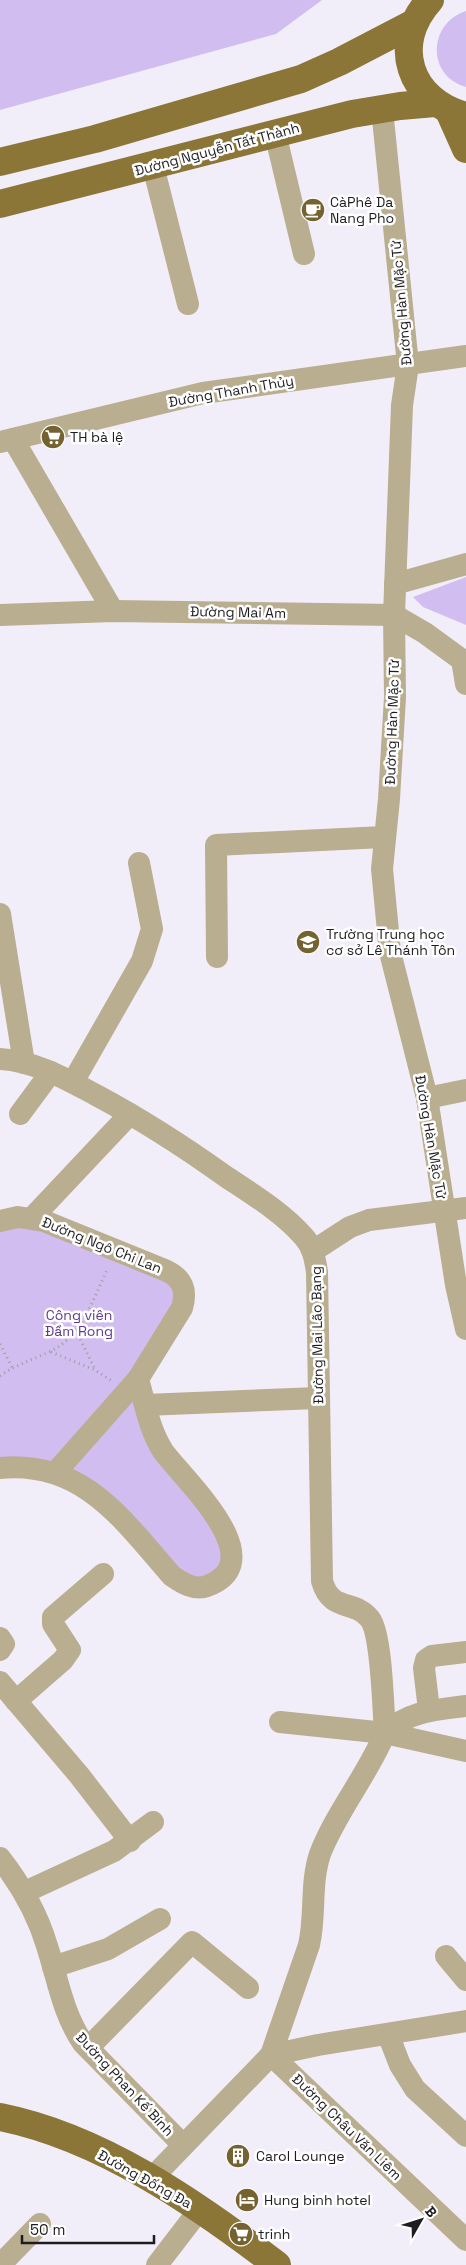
<svg xmlns="http://www.w3.org/2000/svg" width="466" height="2265" viewBox="0 0 466 2265" font-family="'Space Grotesk',sans-serif">
	<style>
		.green { fill: #d2bdf0 }
		.lines { fill: none; stroke-linecap: round; stroke-linejoin: round }
		.path { stroke: #9e9ca4; stroke-width: 3; stroke-dasharray: 1 4; stroke-linecap: butt }
		.minor { stroke: #b9ae8f; stroke-width: 22 }
		.major { stroke: #8b7637; stroke-width: 28 }
		.labels { text-anchor: middle; dominant-baseline: central; stroke-width: 5; stroke-linejoin: round; paint-order: stroke }
		.street-label { font-size: 14px; fill: #1d1c20; stroke: #fefefe }
		.poi-label { font-size: 14px; fill: #1d1c20; stroke: #fefefe; text-anchor: start }
		.park-label { font-size: 14px; fill: #613a8b; stroke: #fefefe }
	</style>
	<rect width="100%" height="100%" fill="#f2eef9"/>
	<g class="green">
		<path d="M0,0H322L276,34L0,110Z"/>
		<path d="M466,11V87C426,76 428,23 466,11Z"/>
		<path d="M466,577V625L423,607L413,597Z"/>
		<path d="M32,1218L180,1281L185,1297L138,1379L145,1405L221,1523L229,1566L196,1588L91,1490L0,1468V1222Z"/>
	</g>
	<g class="lines">
		<g class="path">
			<path d="M78,1330V1335L95,1369"/>
			<path d="M0,1344L12,1367"/>
			<path d="M51,1352L95,1370L112,1381"/>
			<path d="M0,1376C15,1365 32,1360 49,1352C82,1337 93,1299 108,1268"/>
		</g>
		<g class="minor">
			<path d="M382,109L408,365L402,405L394,615L395,697L389,799L382,869L390,952L427,1098L456,1285L466,1329"/>
			<path d="M275,133L304,254"/>
			<path d="M153,166L188,304"/>
			<path d="M13,439L113,611"/>
			<path d="M0,442L203,393L466,356"/>
			<path d="M395,584L466,564"/>
			<path d="M0,615L113,611L394,615L425,633L462,660"/>
			<path d="M462,660L466,684"/>
			<path d="M0,914L24,1063"/>
			<path d="M217,957L216,845L384,837"/>
			<path d="M0,1059C35,1061 66,1079 96,1095C141,1119 183,1146 225,1176C252,1194 282,1212 304,1237C313,1247 315,1259 317,1272L322,1581C331,1613 355,1599 370,1619C382,1635 383,1709 385,1733"/>
			<path d="M73,1082L142,961L152,929L139,863"/>
			<path d="M427,1098L466,1090"/>
			<path d="M20,1114L51,1072"/>
			<path d="M32,1218L130,1114"/>
			<path d="M0,1221L18,1217L44,1221L167,1271C183,1279 187,1291 182,1308L138,1379L55,1473"/>
			<path d="M313,1251L350,1227L369,1220L466,1208"/>
			<path d="M145,1405L318,1398"/>
			<path d="M0,1468C83,1460 123,1520 172,1576C182,1583 195,1591 207,1586C275,1561 182,1478 163,1451C149,1429 145,1403 138,1379"/>
			<path d="M0,1638L4,1644L0,1650"/>
			<path d="M0,1682L79,1775L130,1841"/>
			<path d="M16,1701L63,1660L70,1650L53,1624V1617L103,1574"/>
			<path d="M429,1710L424,1668L426,1660L432,1656L466,1652"/>
			<path d="M280,1722L385,1733L466,1751"/>
			<path d="M0,1858C21,1885 37,1912 47,1946C58,1980 63,2014 83,2043L183,2145"/>
			<path d="M25,1892L114,1851L153,1822"/>
			<path d="M446,1956L466,1980"/>
			<path d="M53,1967L108,1949L160,1919"/>
			<path d="M388,2034L400,2065L415,2089L466,2136"/>
			<path d="M88,2048L192,1942L248,1988"/>
			<path d="M271,2055L466,2240"/>
			<path d="M271,2055L318,2045L466,2021"/>
			<path d="M152,2178L271,2055L309,1945C316,1915 310,1884 320,1854C335,1814 368,1774 385,1733C408,1711 435,1710 466,1706"/>
			<path d="M0,2265L40,2224"/>
			<path d="M157,2265L200,2209"/>
		</g>
		<g class="major">
			<path d="M430,0C390,44 409,101 466,116"/>
			<path d="M449,111L466,149"/>
			<path d="M0,162L95,139L301,79L339,62L414,23"/>
			<path d="M0,204L352,114L400,106L435,103"/>
			<path d="M0,2117C101,2137 197,2204 277,2265"/>
		</g>
	</g>
	<defs>
		<g id="cafe-disc" transform="scale(1.25)"><circle r="9.5" fill="#746331" stroke="#fefefe"/><path d="M-5.5-4.5H6V0H3Q3 3.5 0 3.5H-2.5Q-5.5 3.5-5.5 0ZM3-3.2v2h1.7v-2ZM-6 4.5H4V6H-6Z" fill="#fff"/></g>
		<g id="supermarket-disc" transform="scale(1.25)"><circle r="9.5" fill="#746331" stroke="#fefefe"/><path d="M-6-5.5h2.5l.6 2H6L4.5 2H-2.5L-4.4-4H-6ZM-1.5 3.2a1.3 1.3 0 1 0 .1 0ZM3 3.2a1.3 1.3 0 1 0 .1 0Z" fill="#fff"/></g>
		<g id="school-disc" transform="scale(1.25)"><circle r="9.5" fill="#746331" stroke="#fefefe"/><path d="M0-5L7-2L0 1L-7-2ZM-4 1L0 2.5L4 1V4Q0 6-4 4Z" fill="#fff"/></g>
		<g id="building-disc" transform="scale(1.25)"><circle r="9.5" fill="#746331" stroke="#fefefe"/><path d="M-4-6H4V6H1V3H-1V6H-4ZM-2.5-4.3h1.7v1.8h-1.7ZM.8-4.3h1.7v1.8H.8ZM-2.5-1h1.7V.8h-1.7ZM.8-1h1.7V.8H.8Z" fill="#fff"/></g>
		<g id="hotel-disc" transform="scale(1.25)"><circle r="9.5" fill="#746331" stroke="#fefefe"/><path d="M-6-4.5h1.5V1H6V5H4.5V3h-9V5H-6ZM-4 0a1.8 1.8 0 1 1 3.6 0ZM.5 0V-2.5h3Q6-2.5 6 0Z" fill="#fff"/></g>
	</defs>
	<g fill-rule="evenodd">
		<use href="#cafe-disc" x="313" y="210"/>
		<use href="#supermarket-disc" x="53" y="437"/>
		<use href="#school-disc" x="308" y="942"/>
		<use href="#building-disc" x="238" y="2156"/>
		<use href="#hotel-disc" x="247" y="2200"/>
		<use href="#supermarket-disc" x="241" y="2234"/>
	</g>
	<g class="labels">
		<g class="street-label">
			<text transform="translate(217 149) rotate(-15)">Đường Nguyễn Tất Thành</text>
			<text transform="translate(401 303) rotate(-95)">Đường Hàn Mặc Tử</text>
			<text transform="translate(231 391) rotate(-10)">Đường Thanh Thủy</text>
			<text transform="translate(238 612) rotate(1)">Đường Mai Am</text>
			<text transform="translate(392 722) rotate(-88)">Đường Hàn Mặc Tử</text>
			<text transform="translate(431 1137) rotate(80)">Đường Hàn Mặc Tử</text>
			<text transform="translate(102 1245) rotate(22)">Đường Ngô Chi Lan</text>
			<text transform="translate(317 1335) rotate(-91)">Đường Mai Lão Bạng</text>
			<text transform="translate(125 2084) rotate(47)">Đường Phan Kế Bính</text>
			<text transform="translate(347 2127) rotate(44)">Đường Châu Văn Liêm</text>
			<text transform="translate(145 2179) rotate(29)">Đường Đống Đa</text>
		</g>
		<g class="poi-label">
			<text x="330" y="202">CàPhê Da<tspan x="330" dy="16">Nang Pho</tspan></text>
			<text x="70" y="437">TH bà lệ</text>
			<text x="326" y="934">Trường Trung học<tspan x="326" dy="16">cơ sở Lê Thánh Tôn</tspan></text>
			<text x="256" y="2156">Carol Lounge</text>
			<text x="264" y="2200">Hung binh hotel</text>
			<text x="258" y="2234">trinh</text>
		</g>
		<g class="park-label">
			<text x="79" y="1315">Công viên<tspan x="79" dy="16">Đầm Rong</tspan></text>
		</g>
	</g>
	<g transform="translate(421 2220) rotate(51)" stroke="#fefefe" stroke-width="4" paint-order="stroke">
	<path d="M0-4L9 19L0 12L-9 19Z" fill="#1d1c20"/>
	<text y="-8" font-size="14" font-weight="bold" text-anchor="middle" fill="#1d1c20">B</text>
	</g>
	<path d="M22 2235v8h132v-8" fill="none" stroke="#1d1c20" stroke-width="2.5"/>
	<text x="30" y="2235" font-size="15" fill="#1d1c20" stroke="#fefefe" stroke-width="4" paint-order="stroke">50 m</text>
</svg>
